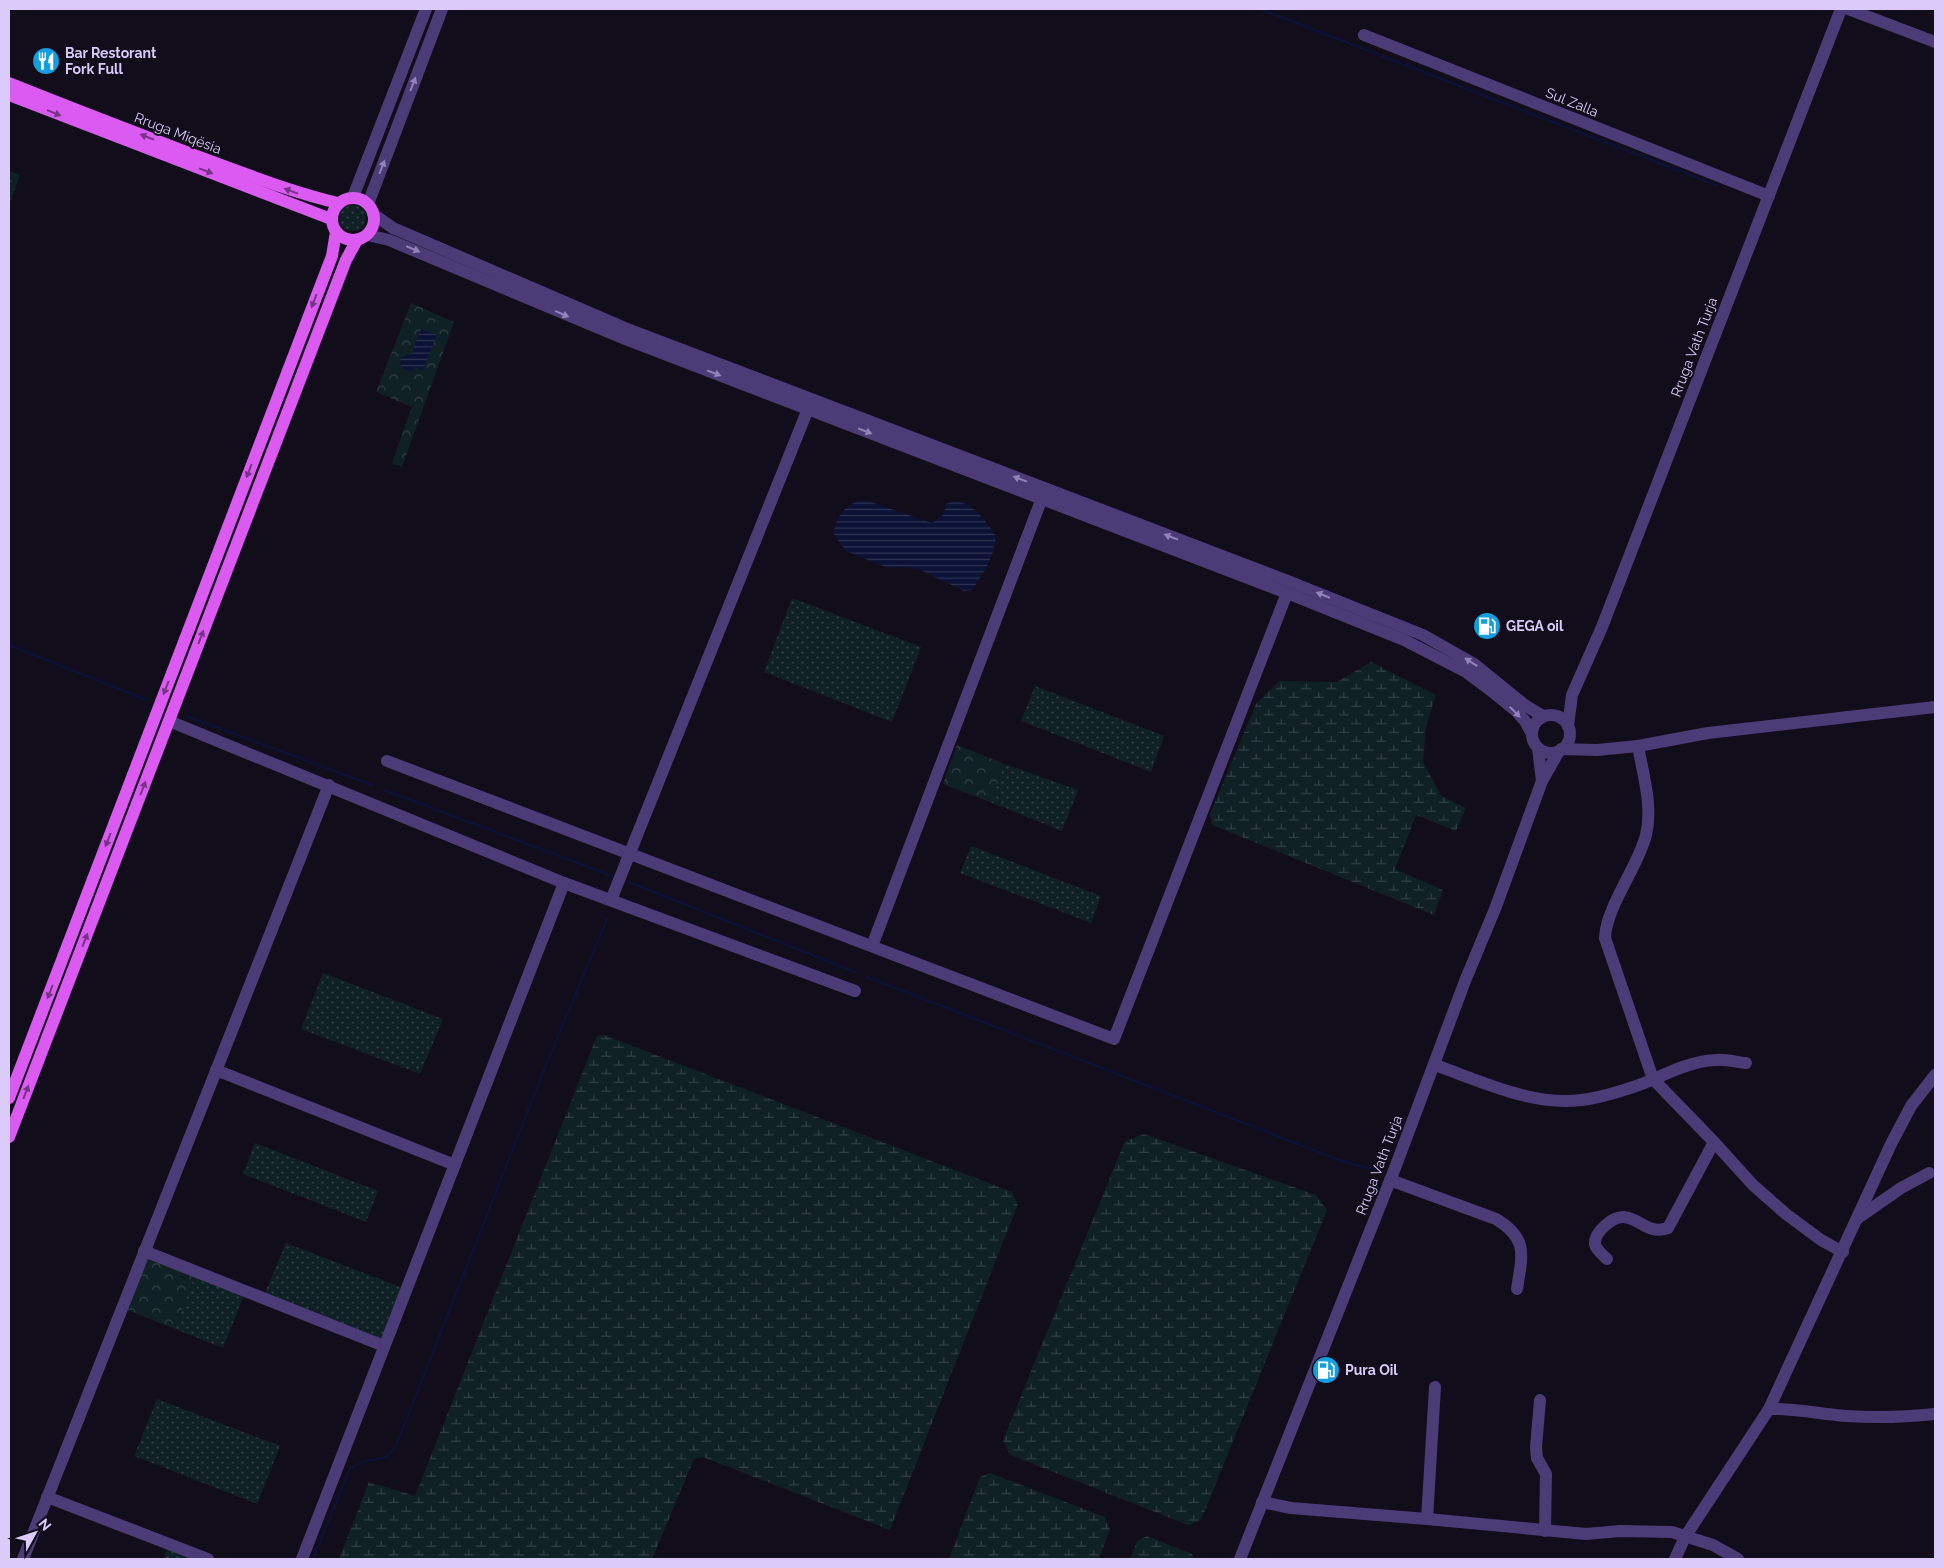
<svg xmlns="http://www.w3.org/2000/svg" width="1944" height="1568" viewBox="0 0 1944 1568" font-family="Raleway,sans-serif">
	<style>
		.grass { fill: url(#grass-dots) }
		.forest { fill: url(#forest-crowns) }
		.wetland { fill: url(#wetland-marsh) }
		.water { fill: url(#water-rules) }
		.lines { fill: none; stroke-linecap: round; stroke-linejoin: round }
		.stream { stroke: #0c1235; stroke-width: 2.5 }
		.minor { stroke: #4b3b77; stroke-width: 12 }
		.major { stroke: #db5bf2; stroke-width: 12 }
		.oneway { fill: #9383b9 }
		.oneway2 { fill: #763486 }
		.labels { text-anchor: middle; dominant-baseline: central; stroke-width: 4; stroke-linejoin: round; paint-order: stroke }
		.poi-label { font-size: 14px; font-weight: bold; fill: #dbcbfb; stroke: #120d1b; text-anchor: start }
		.street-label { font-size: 14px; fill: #dbcbfb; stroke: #120d1b }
	</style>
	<defs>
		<pattern id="grass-dots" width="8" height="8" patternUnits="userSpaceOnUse" patternTransform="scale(1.25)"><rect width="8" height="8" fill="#102125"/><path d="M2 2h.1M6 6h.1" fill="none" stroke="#324046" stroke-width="1.8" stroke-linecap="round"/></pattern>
		<pattern id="forest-crowns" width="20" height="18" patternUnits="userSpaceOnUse" patternTransform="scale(1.25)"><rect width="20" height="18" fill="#102125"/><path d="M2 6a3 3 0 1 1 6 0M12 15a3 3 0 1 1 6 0" fill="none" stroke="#324046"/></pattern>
		<pattern id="wetland-marsh" width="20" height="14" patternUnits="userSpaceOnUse" patternTransform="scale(1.25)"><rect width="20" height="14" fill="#102125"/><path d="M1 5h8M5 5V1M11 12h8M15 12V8" fill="none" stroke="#324046"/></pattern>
		<pattern id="water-rules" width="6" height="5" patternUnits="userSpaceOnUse" patternTransform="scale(1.25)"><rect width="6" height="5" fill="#0c1235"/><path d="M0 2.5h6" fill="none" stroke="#2f3353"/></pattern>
	</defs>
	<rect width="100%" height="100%" fill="#120d1b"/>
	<g class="grass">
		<circle cx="353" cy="218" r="13"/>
		<path d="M792,598L921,647L892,722L764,672Z"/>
		<path d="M1035,686L1164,736L1151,772L1021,721Z"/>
		<path d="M1005,764L1078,790L1062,831L990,802Z"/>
		<path d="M971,846L1101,896L1091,923L960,873Z"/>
		<path d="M323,973L443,1019L420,1074L301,1029Z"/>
		<path d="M255,1143L378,1191L366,1222L243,1174Z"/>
		<path d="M286,1243L403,1288L382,1342L264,1295Z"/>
		<path d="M195,1275L244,1295L223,1348L175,1329Z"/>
		<path d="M157,1399L280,1446L257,1504L134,1456Z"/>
		<path d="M168,1547L200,1559H163Z"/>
	</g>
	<g class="forest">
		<path d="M411,303L454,322L402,467L392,463L412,407L376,392Z"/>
		<path d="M957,745L1005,764L990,802L943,784Z"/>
		<path d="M147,1256L195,1275L175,1329L125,1309Z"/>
	</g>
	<g class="wetland">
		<path d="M9,171L20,175L9,205Z"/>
		<path d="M1371,662L1436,695L1426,726L1423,761L1441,796L1466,808L1456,831L1416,815L1395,869L1443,890L1434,915L1212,825L1210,814L1256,704L1279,681L1337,682Z"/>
		<path d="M604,1035L1012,1192L1018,1204L890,1530L703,1457L694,1459L652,1559H339L369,1482L415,1496L597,1036Z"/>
		<path d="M1144,1134L1316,1195L1327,1210L1201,1520L1188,1525L1010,1455L1003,1440L1125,1141Z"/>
		<path d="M990,1473L1105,1517L1110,1529L1099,1559H949L980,1477Z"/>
		<path d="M1147,1536L1192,1554L1194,1559H1130L1137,1541Z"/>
	</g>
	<g class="water">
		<path d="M421,329L437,335L423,370L415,367L411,371L404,370L400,364L401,358L407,355H411Z"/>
		<path d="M865,500L932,523L944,514L946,504C968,494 985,521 996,536C994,558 984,572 972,590L964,591L920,570L902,567L888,568L846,551L833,533C839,513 844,504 865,500Z"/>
	</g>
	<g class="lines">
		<g class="stream">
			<path d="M1260,9L1716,185"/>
			<path d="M9,645L144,699"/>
			<path d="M186,716L372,785"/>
			<path d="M384,790L612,876"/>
			<path d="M626,881L855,972"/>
			<path d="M867,977L1339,1160L1379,1171"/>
			<path d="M313,1559L350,1469L362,1462L386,1457L396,1446L546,1065L607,919"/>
		</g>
		<g class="minor">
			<path d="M1848,9L1935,42"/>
			<path d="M1364,35L1769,196"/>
			<path d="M353,197L426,9"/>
			<path d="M368,204L442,9"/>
			<path d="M373,214L393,228L625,328L1288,581L1423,635L1474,664L1526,706L1543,716"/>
			<path d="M367,235L389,240L625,339L1287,593L1404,640L1466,672L1494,693L1515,710L1525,721L1532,734"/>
			<circle cx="1551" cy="734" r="19"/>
			<path d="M169,721L564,883L855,991"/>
			<path d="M1568,726L1572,695L1602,627L1841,9"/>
			<path d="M1638,746C1643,774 1653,807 1646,835C1638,867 1606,907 1605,938L1653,1079L1714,1142L1753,1185L1786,1214L1821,1240L1843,1252"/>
			<path d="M1538,748L1542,781"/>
			<path d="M1561,749L1597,750L1638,746L1708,733L1935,707"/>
			<path d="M387,761L1114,1039L1287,593"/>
			<path d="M611,900L808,409"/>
			<path d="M872,946L1042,498"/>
			<path d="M1435,1065C1481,1081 1531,1106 1581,1100C1601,1098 1636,1087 1654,1079C1674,1070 1694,1061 1716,1060C1725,1059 1736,1062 1746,1063"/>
			<path d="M216,1070L455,1165"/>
			<path d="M1390,1180L1496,1219C1529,1239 1522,1255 1517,1289"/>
			<path d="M1858,1218L1901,1188L1929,1173"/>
			<path d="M144,1251L384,1346"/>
			<path d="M1607,1259C1603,1255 1596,1250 1595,1244C1594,1232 1613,1216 1624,1217C1641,1219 1649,1235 1668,1228L1714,1142"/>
			<path d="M1540,1400L1536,1447L1537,1458L1546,1474L1545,1531"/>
			<path d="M1769,1409C1795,1408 1820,1414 1846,1416C1875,1418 1906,1417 1935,1414"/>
			<path d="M47,1497L208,1559"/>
			<path d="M1262,1502L1291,1508L1427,1519L1586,1534L1620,1531L1672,1532L1713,1545L1738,1559"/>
			<path d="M1427,1519L1435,1387"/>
			<path d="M23,1559L329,785"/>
			<path d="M302,1559L564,883"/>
			<path d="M1240,1559L1395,1168L1465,981L1495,909L1542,781L1559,751"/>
			<path d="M1675,1559L1685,1537L1769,1409L1891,1144L1911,1106L1935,1075"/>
		</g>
		<g class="major">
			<path d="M9,83C71,108 134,132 197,156C244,173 290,192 338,203"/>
			<path d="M9,95L331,219"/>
			<circle cx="353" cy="219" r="21"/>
			<path d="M9,1098L332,256L336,232"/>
			<path d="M9,1137L346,260L357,240"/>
		</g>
	</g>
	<defs><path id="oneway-solid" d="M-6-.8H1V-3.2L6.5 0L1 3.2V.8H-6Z" transform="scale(1.25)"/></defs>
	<g class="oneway">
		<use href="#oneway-solid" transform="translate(413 84) rotate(-69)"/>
		<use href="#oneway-solid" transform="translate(382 167) rotate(-69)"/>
		<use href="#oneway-solid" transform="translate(413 249) rotate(23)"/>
		<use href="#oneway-solid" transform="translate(562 314) rotate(24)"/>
		<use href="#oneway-solid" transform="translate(714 373) rotate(21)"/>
		<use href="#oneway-solid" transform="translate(865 431) rotate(21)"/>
		<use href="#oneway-solid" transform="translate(1020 479) rotate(-159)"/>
		<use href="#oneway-solid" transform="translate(1171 537) rotate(-159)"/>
		<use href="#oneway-solid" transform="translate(1323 595) rotate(-158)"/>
		<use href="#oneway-solid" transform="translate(1471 662) rotate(-147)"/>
		<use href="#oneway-solid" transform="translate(1515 712) rotate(45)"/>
	</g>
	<g class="oneway2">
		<use href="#oneway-solid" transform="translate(54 113) rotate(22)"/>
		<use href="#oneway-solid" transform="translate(147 137) rotate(-159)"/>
		<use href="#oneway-solid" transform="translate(206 171) rotate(21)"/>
		<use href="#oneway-solid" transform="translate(291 191) rotate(-160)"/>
		<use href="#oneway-solid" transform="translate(314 301) rotate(111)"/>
		<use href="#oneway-solid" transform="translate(249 471) rotate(111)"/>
		<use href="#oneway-solid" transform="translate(201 637) rotate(-69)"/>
		<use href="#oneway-solid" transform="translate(166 688) rotate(111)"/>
		<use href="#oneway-solid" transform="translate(143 788) rotate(-69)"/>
		<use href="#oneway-solid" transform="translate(108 840) rotate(111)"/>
		<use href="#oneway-solid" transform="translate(85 940) rotate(-69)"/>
		<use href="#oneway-solid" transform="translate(50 992) rotate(111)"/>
		<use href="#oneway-solid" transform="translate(26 1092) rotate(-69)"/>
	</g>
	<defs>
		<g id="restaurant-disc" transform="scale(1.4375)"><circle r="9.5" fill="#129ee0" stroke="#120d1b"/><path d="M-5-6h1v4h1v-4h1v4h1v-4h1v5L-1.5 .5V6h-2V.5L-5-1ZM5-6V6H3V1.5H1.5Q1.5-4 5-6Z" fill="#fff"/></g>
		<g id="fuel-disc" transform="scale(1.4375)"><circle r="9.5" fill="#129ee0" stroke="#120d1b"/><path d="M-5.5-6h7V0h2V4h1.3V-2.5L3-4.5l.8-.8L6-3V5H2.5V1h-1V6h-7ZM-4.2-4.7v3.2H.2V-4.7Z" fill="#fff"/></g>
	</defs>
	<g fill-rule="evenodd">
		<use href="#restaurant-disc" x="46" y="61"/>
		<use href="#fuel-disc" x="1487" y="626"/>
		<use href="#fuel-disc" x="1326" y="1370"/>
	</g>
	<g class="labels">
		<g class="poi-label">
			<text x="65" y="53">Bar Restorant<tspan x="65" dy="16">Fork Full</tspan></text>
			<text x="1506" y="626">GEGA oil</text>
			<text x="1345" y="1370">Pura Oil</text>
		</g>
		<g class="street-label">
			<text transform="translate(1572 102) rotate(22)">Sul Zalla</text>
			<text transform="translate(178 133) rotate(21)">Rruga Miqësia</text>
			<text transform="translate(1694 347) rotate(-69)">Rruga Vath Turja</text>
			<text transform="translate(1379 1165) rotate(-69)">Rruga Vath Turja</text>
		</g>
	</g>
	<rect width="1944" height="1568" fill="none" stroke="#dbcbfb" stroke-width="20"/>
	<g transform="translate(35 1533) rotate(50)" stroke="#120d1b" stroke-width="4" paint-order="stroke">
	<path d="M0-4L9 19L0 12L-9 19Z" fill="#dbcbfb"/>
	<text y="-8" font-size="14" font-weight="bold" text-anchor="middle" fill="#dbcbfb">N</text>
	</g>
</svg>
